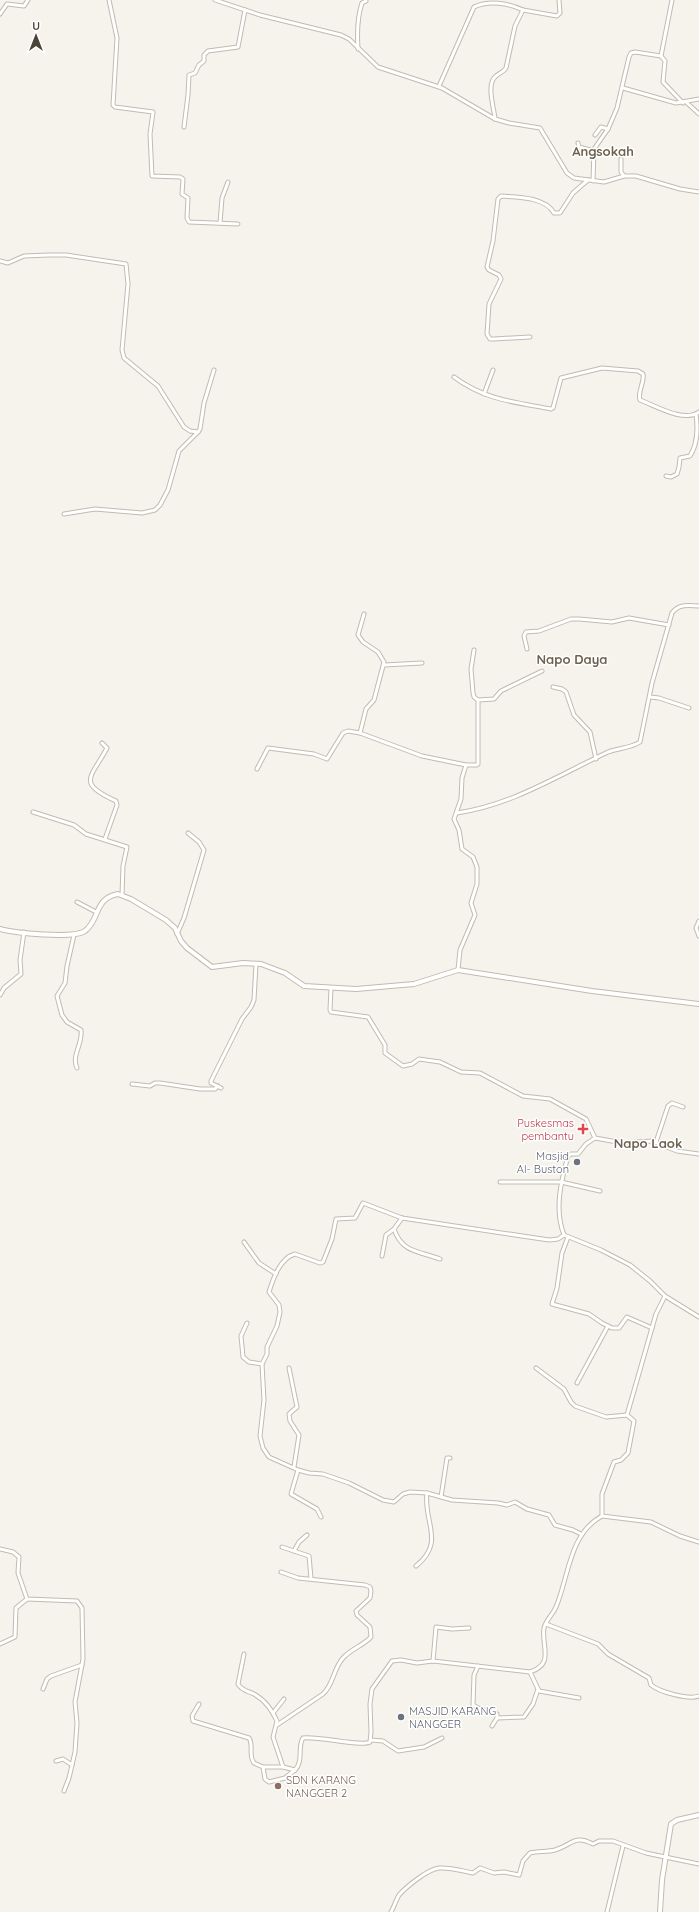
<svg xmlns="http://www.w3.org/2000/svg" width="699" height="1912" viewBox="0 0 699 1912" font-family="Quicksand,sans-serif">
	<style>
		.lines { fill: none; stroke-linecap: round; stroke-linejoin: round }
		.minor-casing { stroke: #c2bbae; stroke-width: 5 }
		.tertiary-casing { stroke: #c2bbae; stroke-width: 6 }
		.minor { stroke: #fff; stroke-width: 3 }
		.tertiary { stroke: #fff; stroke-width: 4 }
		.health-dot { fill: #e0444e; stroke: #fff; stroke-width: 1.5 }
		.worship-dot { fill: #6b7280; stroke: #fff; stroke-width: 1.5 }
		.education-dot { fill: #8d6e63; stroke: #fff; stroke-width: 1.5 }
		.labels { text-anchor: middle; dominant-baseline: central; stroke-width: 3; stroke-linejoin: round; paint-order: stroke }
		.health-label { font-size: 11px; fill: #be3a42; stroke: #fff; text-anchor: end }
		.worship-label { font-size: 11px; fill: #5b616d; stroke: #fff; text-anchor: end }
		.education-label { font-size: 11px; fill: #785e54; stroke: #fff; text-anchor: start }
		.quarter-label { font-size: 13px; font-weight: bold; fill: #6e6250; stroke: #fff }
	</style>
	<rect width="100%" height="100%" fill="#f6f3ec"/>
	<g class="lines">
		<g class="minor-casing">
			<g id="minor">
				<path d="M109,0L117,38L113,105L115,107L153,112L150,134L152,176L180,177L183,179L182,194L188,198L187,218L189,222L238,224"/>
				<path d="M215,0L260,15L341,35L349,39L378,67L442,88L495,119L509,123L540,128L567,173L574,178L604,182L624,176H636L680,189L699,192"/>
				<path d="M0,14L7,4L24,6L28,0"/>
				<path d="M358,49C357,34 357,18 362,3L366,1"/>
				<path d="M661,56L665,61L663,82L683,103"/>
				<path d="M439,86L474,7C489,0 508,3 523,10"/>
				<path d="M623,88L676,103L699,99"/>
				<path d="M686,102L699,114"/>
				<path d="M495,119C494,108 487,87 494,78C498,73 503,73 506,68L515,26L523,10L557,16L560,13L559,0"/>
				<path d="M184,127L188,95L189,75L195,73L199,65L204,61V55L208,51L238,47L245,10"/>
				<path d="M595,135L601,127L608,129"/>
				<path d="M578,143L579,147L594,151"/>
				<path d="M621,159V172L624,176"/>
				<path d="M593,181L594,149L608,129L617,108L629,57L631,53L635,52L661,56L672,0"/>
				<path d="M220,223L222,198L228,182"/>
				<path d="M0,261L8,263L24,256L49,255H66L126,264L128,284L122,350L124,358L158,386L184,427L190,431L198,432L200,429L204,403L214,370"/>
				<path d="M530,337L494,339H490L487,334L489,304L501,279L499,275L489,270L487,267L493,241L498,199L501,196C518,197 545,197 554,213H560L573,193L588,180"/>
				<path d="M454,377C485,400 514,402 551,409L553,408L561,378L602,368L638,371L643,374C645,383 637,391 640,400C656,406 684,423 699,412"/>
				<path d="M484,394L493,370"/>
				<path d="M666,476L671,477L677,474L679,467L680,458L690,456C698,443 698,429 696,414"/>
				<path d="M64,514L95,509L142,513L155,510L160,505L168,490L179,451L198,432"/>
				<path d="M527,649L524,636L526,632L539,631L571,619H579L612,622L629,618L669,625"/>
				<path d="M474,650L471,669L473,693L474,697L478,700"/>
				<path d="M384,665L422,663"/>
				<path d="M553,687L562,689L566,692L574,715L590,732L596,759"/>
				<path d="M650,697L659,698L689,708"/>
				<path d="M360,733L366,709L374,700L384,662L378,652L363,642L358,635L364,614"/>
				<path d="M102,743L107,748C91,778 76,783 116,801L117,805L105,839"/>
				<path d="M257,769L268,748L314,754L327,759L343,733L348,731L360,733L422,756L466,765"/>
				<path d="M33,812L74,825L86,834L127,847L123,866L122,895"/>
				<path d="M457,813C512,805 559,775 608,752C618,748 631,748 640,742L652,683L672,613C678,604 689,605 699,606"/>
				<path d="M77,902L96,912"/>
				<path d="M699,921L696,928L699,936"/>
				<path d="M177,934L184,918L204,850L199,842L188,833"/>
				<path d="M74,935L67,966L65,983L57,996L62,1015L67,1022L81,1030C83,1044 71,1056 77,1068"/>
				<path d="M458,970L460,950L475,915L471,903L477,884V867L473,857L462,849L459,830L454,819L461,799L462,778L466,765H477L478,764V700L494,699L501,691L542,671"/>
				<path d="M331,988L330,1010L331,1012L368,1017L385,1045V1053L403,1066L412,1064L419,1059L440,1062L461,1072L480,1073L523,1096L550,1099L586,1119L595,1138"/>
				<path d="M0,995L4,988L21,974L20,960L24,932"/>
				<path d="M132,1084L150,1086L155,1083H160L200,1089H215L218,1086"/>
				<path d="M221,1088L211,1083V1081L242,1019L251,1007L254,1000L256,964"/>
				<path d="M656,1142L668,1106L672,1103L683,1107"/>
				<path d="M699,1154L677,1151L652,1141L623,1143L595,1138L586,1144L578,1154H571L568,1156C561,1181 554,1210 564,1235L601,1250L630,1265L650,1281L665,1296L699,1317"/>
				<path d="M500,1182H561L600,1191"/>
				<path d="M394,1229C402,1253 419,1251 440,1259"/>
				<path d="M568,1237L562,1253L557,1288L552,1304L589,1314L602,1323L612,1328H619L627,1317L652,1328"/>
				<path d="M244,1242L259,1263L276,1274"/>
				<path d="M382,1256L386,1235L394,1229L402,1218"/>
				<path d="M247,1323L241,1336L243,1357L249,1362L262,1364L264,1400L260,1436L263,1448L269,1457L298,1470L309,1473L323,1474L349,1483L383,1500L394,1502L403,1494L410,1492L427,1493L452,1500L498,1503L507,1505L515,1502L527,1509L549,1515L555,1525L573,1530L581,1534"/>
				<path d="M262,1364L267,1354V1347L277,1326L280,1312L279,1305L269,1292C273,1279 280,1258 295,1254L320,1263L323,1262L332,1239L336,1219L355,1218L363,1203L402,1218L549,1240L558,1239L564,1235"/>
				<path d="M289,1368L297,1407L289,1414L290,1421L299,1435L294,1467"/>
				<path d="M577,1383L608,1326"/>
				<path d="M627,1415L656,1314L665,1296"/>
				<path d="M298,1470L291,1494L317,1509L321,1517"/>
				<path d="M441,1497L447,1458H450"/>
				<path d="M602,1516L651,1522L680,1536L699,1542"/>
				<path d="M282,1547L309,1556L311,1578"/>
				<path d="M0,1549L13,1552L19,1557L18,1573L27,1599L77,1601L82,1608L83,1659L75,1702L77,1723L75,1752L69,1778L64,1791"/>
				<path d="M294,1551L299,1542L307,1535"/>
				<path d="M416,1566C446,1542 423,1522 427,1493"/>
				<path d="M546,1624L598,1644L608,1654L649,1678L651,1685C660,1692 688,1700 699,1696"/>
				<path d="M0,1644L15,1637L16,1608L27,1599"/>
				<path d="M244,1654L238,1684C242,1691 248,1691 254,1694C266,1701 271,1709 277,1721L273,1737L283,1767"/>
				<path d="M433,1661L436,1627L452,1629L469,1628"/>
				<path d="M478,1666L474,1675L473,1705L478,1708L497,1714V1718"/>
				<path d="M530,1672L539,1691L579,1698"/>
				<path d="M43,1689L47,1679L51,1676L82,1665"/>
				<path d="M199,1704L192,1716L193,1721L249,1738C254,1745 248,1756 254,1763L263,1767H283L295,1770C304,1761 297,1747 303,1738C319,1736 361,1747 370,1742L371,1732L370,1704L372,1689L392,1661L401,1660L417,1663L433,1661L530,1672C555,1664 541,1646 544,1628C546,1620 553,1614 556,1607C569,1576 569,1534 602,1516V1494L614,1462L621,1460L628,1453L634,1421L627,1415L606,1417L575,1406L571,1402L564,1389L536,1368"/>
				<path d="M273,1713L284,1699"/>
				<path d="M277,1725L323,1694C334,1684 333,1669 343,1658C351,1649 364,1645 371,1637L370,1627L357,1615L356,1611L370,1598L371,1591L370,1587L365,1585L298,1578L281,1572"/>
				<path d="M492,1726L497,1718L524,1717L533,1704L538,1689"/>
				<path d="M371,1740L383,1741L398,1751L424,1747L442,1738"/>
				<path d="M56,1761L63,1759L72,1765"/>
				<path d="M263,1767L265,1779L269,1782L285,1778L295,1770"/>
				<path d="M391,1912C394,1907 396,1900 399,1895C406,1887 428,1869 439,1868C450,1867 462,1871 473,1873L480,1868L494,1873L504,1872L519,1875L523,1861L530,1853C538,1851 547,1852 555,1850C572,1845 574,1834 593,1844L599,1841H613L646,1853L699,1864"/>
				<path d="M607,1912L623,1846"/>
			</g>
		</g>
		<g class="tertiary-casing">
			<g id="tertiary">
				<path d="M0,929C14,933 73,939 85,931C100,920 94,898 118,894L131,899L166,920L175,928L181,941L187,948L212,967L243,963L261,964L285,973L304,986L356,989L414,984L458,970L592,991L699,1004"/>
				<path d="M660,1912L662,1880L671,1824L677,1820L699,1815"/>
			</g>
		</g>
		<use href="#minor" class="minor"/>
		<use href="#tertiary" class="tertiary"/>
	</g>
	<path class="health-dot" d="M581 1123h4v4h4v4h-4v4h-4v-4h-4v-4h4z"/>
	<g class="worship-dot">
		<circle cx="577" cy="1162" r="4"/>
		<circle cx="401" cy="1717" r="4"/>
	</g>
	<circle class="education-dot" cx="278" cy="1786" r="4"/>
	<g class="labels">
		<g class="health-label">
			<text x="574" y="1123">Puskesmas<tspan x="574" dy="13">pembantu</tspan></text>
		</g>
		<g class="worship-label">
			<text x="569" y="1156">Masjid<tspan x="569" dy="13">Al- Buston</tspan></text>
			<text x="409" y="1711" text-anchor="start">MASJID KARANG<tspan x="409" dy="13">NANGGER</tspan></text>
		</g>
		<g class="education-label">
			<text x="286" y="1780">SDN KARANG<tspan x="286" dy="13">NANGGER 2</tspan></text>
		</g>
		<g class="quarter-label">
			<text x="603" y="151">Angsokah</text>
			<text x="572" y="659">Napo Daya</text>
			<text x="648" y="1143">Napo Laok</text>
		</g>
	</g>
	<g transform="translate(36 36)" stroke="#ffffff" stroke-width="3" paint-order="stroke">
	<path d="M0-3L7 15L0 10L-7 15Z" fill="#4b4439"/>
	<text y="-6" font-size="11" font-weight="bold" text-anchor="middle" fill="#4b4439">U</text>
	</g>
</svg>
